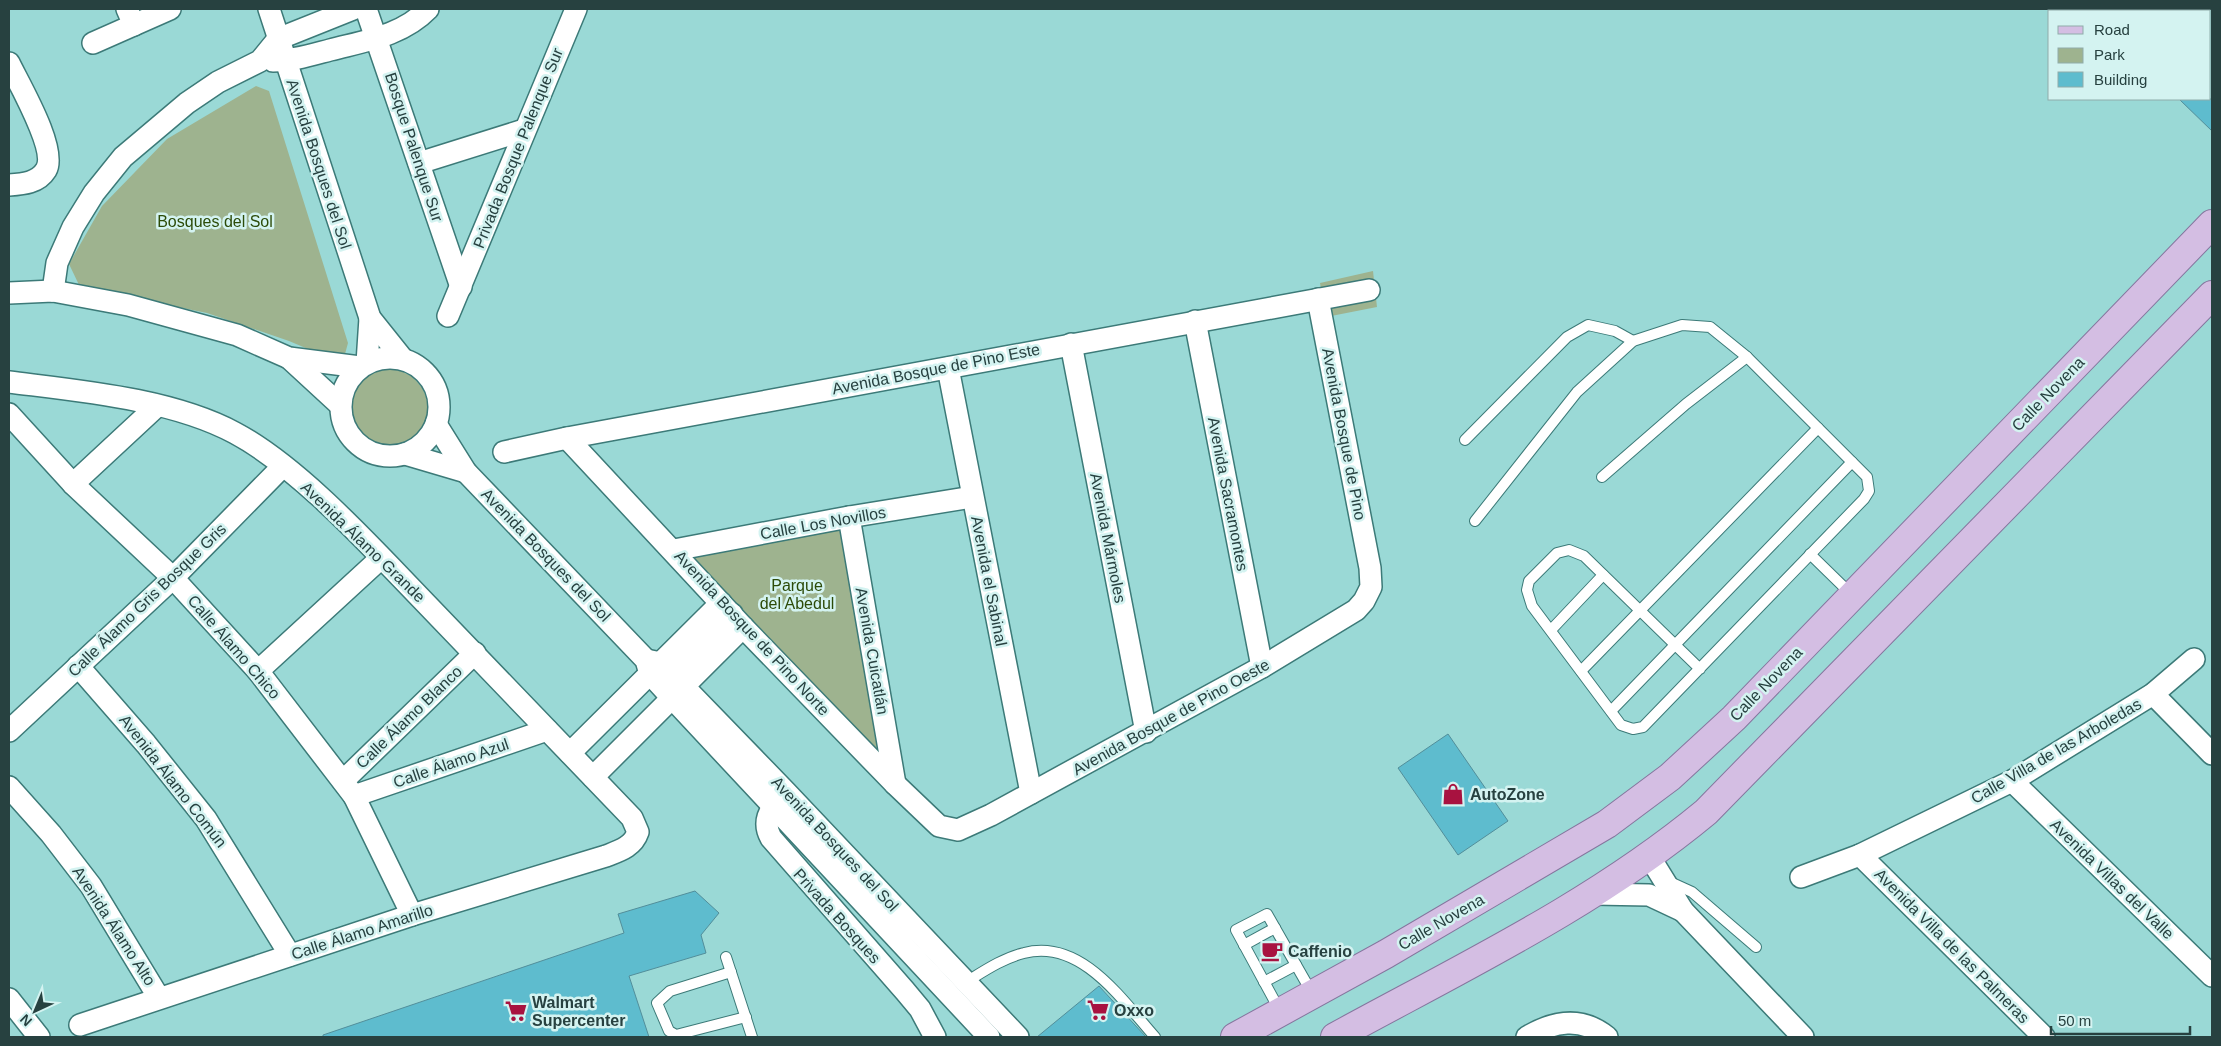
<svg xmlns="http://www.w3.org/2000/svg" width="2221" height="1046" viewBox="0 0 2221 1046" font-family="Helvetica,sans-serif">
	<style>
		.green { fill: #9eb38f }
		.building { fill: #5ebcce; stroke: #528e9a }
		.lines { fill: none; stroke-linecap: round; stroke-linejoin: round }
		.service-casing { stroke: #3c7a78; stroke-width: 12 }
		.minor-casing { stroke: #3c7a78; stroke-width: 24 }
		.primary-casing { stroke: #85769e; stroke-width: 30 }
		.service { stroke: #fff; stroke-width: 10 }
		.minor { stroke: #fff; stroke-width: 21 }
		.primary { stroke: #d4bee3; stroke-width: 28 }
		.labels { text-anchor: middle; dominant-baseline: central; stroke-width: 5; stroke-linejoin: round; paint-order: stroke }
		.street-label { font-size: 16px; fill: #274140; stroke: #d4f3f1 }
		.park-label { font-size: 16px; fill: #2c4b08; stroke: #d4f3f1 }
		.poi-label { font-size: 16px; font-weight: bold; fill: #274140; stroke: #d4f3f1; text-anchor: start }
	</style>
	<rect width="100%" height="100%" fill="#9ad9d6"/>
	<g class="green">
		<path d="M256,86L269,91L348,343L345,354L327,357L289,341L207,313L80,287L69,264L102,206L167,139Z"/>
		<path d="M1373,271L1377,307L1326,317L1320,283Z"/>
		<circle cx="388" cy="409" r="40"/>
		<path d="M843,525L889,772L681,558Z"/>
	</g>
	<g class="building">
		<path d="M2179,99H2212V131Z"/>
		<path d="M1448,734L1508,821L1458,855L1398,768Z"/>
		<path d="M695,891L719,913L701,935L706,953L629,976L649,1037H323V1035L624,933L618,914Z"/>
		<path d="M1099,986L1146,1037H1037Z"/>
	</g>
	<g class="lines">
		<g class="service-casing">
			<g id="service">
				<path d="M1465,440L1567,337L1588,325L1615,331L1633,341"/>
				<path d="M1602,477L1686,404L1747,357"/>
				<path d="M1475,521L1577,392L1633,341L1682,325L1710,327L1747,357L1867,477L1869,491L1864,499L1643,727L1633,729L1621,725L1532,606L1527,590L1529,581L1557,553L1569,550L1584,556L1700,669"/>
				<path d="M1810,554L1852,595"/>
				<path d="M1551,630L1603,575"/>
				<path d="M1581,671L1818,428"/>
				<path d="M1611,711L1852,462"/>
				<path d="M1670,882L1692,892L1756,947"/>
				<path d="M1244,945L1275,928"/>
				<path d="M726,957L752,1037"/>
				<path d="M731,972L670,991L657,1003L669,1031L676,1035L746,1017"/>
				<path d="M966,982C984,971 1003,958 1024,953C1081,938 1122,1000 1155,1037"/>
				<path d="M1264,982L1296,965"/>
				<path d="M1280,1011L1236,930L1267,914L1312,993"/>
			</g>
		</g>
		<g class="minor-casing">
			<g id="minor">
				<path d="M127,9L134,25"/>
				<path d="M269,9L370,318L402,358"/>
				<path d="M366,9L461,287"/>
				<path d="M93,43L170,9"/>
				<path d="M273,61C292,61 311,55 330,50C364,41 402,36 428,9"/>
				<path d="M9,63C19,84 58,150 46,170C38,183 23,184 9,185"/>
				<path d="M419,163L524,130"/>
				<path d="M53,291L57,263L73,227L94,193L123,157L187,103L218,82L260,61L278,39L353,9"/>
				<path d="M9,293L53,291L128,305L237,335L289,358L360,367"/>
				<path d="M448,316L576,9"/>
				<path d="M1195,321L1262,667"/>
				<path d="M1071,344L1146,732"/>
				<circle cx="390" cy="407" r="49"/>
				<path d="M289,358L340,405"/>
				<path d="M367,363L370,318"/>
				<path d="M948,368L1031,793"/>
				<path d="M9,382C80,391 172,399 235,433C295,465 362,537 410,587C484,663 558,740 632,818L638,832C633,847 619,851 606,856L412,915L80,1025"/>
				<path d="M9,414L73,484L173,578L258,671L354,796L412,915"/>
				<path d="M436,424L466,472L646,660L650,674L672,698L989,1037"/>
				<path d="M567,438L743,627L895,784L939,826L958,830L991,815L1262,667L1356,610L1364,601L1371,587L1370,568L1318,299"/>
				<path d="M504,452L567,438L1369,290"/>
				<path d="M405,454L466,472"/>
				<path d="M73,484L157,406"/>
				<path d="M849,517L895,784"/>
				<path d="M674,550L849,517L972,497"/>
				<path d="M646,660L661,663L786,792L1018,1037"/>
				<path d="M78,666L146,744L206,819L290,955"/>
				<path d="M258,671L381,558"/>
				<path d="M671,674L732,614"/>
				<path d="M2153,694L2212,754"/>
				<path d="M9,731L173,578L283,466"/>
				<path d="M570,753L721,603"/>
				<path d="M593,777L743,627"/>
				<path d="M343,781L475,653"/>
				<path d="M2012,781L2212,976"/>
				<path d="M9,787L51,834L91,886L159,998"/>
				<path d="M354,796L547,730"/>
				<path d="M781,797C769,810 762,822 771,838L905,991L920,1009L935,1037"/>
				<path d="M1860,855L2044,1037"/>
				<path d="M1649,856L1683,911L1803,1037"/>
				<path d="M1801,877L1860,855L2012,781L2153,694L2194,659"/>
				<path d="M1594,894L1649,895L1683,911"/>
				<path d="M9,999L39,1037"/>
				<path d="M1527,1037C1554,1021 1581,1016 1607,1037"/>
			</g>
		</g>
		<g class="primary-casing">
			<g id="primary">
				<path d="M1235,1037L1386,954L1607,824L1670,777L1734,718L2212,224"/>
				<path d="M1335,1037C1461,968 1594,905 1706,812L2212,295"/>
			</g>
		</g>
		<use href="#service" class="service"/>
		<use href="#minor" class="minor"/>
		<use href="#primary" class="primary"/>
	</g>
	<defs>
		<g id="shop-bare" transform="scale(1.725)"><path d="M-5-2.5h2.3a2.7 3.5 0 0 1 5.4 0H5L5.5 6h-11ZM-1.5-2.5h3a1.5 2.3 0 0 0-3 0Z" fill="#a81240" stroke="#d4f3f1" stroke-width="2.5" paint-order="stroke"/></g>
		<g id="cafe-bare" transform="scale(1.725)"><path d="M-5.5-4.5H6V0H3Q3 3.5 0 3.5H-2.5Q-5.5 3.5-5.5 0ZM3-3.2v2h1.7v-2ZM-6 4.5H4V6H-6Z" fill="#a81240" stroke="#d4f3f1" stroke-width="2.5" paint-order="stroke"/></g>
		<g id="supermarket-bare" transform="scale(1.725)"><path d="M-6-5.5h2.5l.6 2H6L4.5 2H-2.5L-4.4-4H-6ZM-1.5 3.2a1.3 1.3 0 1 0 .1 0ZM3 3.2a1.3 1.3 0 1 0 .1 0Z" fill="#a81240" stroke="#d4f3f1" stroke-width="2.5" paint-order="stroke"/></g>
	</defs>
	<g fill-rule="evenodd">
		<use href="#shop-bare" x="1453" y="794"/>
		<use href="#cafe-bare" x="1272" y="951"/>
		<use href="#supermarket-bare" x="1098" y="1010"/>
		<use href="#supermarket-bare" x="516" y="1011"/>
	</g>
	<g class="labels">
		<g class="street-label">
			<text transform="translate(414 147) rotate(72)">Bosque Palenque Sur</text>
			<text transform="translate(518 148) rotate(-68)">Privada Bosque Palenque Sur</text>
			<text transform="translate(319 164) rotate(72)">Avenida Bosques del Sol</text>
			<text transform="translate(936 369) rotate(-11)">Avenida Bosque de Pino Este</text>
			<text transform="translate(2048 394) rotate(-46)">Calle Novena</text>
			<text transform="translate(1344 434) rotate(79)">Avenida Bosque de Pino</text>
			<text transform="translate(1228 494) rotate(79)">Avenida Sacramontes</text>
			<text transform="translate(823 523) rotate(-10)">Calle Los Novillos</text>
			<text transform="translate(1108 538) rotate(79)">Avenida Mármoles</text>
			<text transform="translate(363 542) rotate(44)">Avenida Álamo Grande</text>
			<text transform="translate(546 555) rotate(46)">Avenida Bosques del Sol</text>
			<text transform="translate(989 581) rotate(79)">Avenida el Sabinal</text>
			<text transform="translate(147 600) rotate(-44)">Calle Álamo Gris Bosque Gris</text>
			<text transform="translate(752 633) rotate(47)">Avenida Bosque de Pino Norte</text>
			<text transform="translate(234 647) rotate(49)">Calle Álamo Chico</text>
			<text transform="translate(872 651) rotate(80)">Avenida Cuicatlán</text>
			<text transform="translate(1766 684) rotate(-46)">Calle Novena</text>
			<text transform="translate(409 717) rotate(-44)">Calle Álamo Blanco</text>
			<text transform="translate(1171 717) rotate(-29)">Avenida Bosque de Pino Oeste</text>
			<text transform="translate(2056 751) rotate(-30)">Calle Villa de las Arboledas</text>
			<text transform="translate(451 763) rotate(-19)">Calle Álamo Azul</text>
			<text transform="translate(173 781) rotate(52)">Avenida Álamo Común</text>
			<text transform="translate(835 844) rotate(47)">Avenida Bosques del Sol</text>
			<text transform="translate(2112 879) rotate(44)">Avenida Villas del Valle</text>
			<text transform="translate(837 916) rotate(48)">Privada Bosques</text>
			<text transform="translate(1441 922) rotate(-30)">Calle Novena</text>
			<text transform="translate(114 926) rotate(57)">Avenida Álamo Alto</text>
			<text transform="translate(362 932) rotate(-18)">Calle Álamo Amarillo</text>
			<text transform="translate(1952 946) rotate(45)">Avenida Villa de las Palmeras</text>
		</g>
		<g class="park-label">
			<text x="215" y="221">Bosques del Sol</text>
			<text x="797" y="585">Parque<tspan x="797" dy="18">del Abedul</tspan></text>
		</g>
		<g class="poi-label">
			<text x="1470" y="794">AutoZone</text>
			<text x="1288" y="951">Caffenio</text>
			<text x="532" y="1002">Walmart<tspan x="532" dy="18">Supercenter</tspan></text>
			<text x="1114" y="1010">Oxxo</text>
		</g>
	</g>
	<rect width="2221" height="1046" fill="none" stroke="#274140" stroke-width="20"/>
	<rect x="2048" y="10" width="162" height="90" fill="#d4f3f1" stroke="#8facaa"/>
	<rect x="2058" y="26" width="25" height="8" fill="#d4bee3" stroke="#8facaa"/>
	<text x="2094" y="35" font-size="15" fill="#274140">Road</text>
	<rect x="2058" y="48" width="25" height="15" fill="#9eb38f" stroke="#8facaa"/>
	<text x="2094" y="60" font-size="15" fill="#274140">Park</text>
	<rect x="2058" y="72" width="25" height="15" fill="#5ebcce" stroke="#8facaa"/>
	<text x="2094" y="85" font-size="15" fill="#274140">Building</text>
	<g transform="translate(35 1011) rotate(224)" stroke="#d4f3f1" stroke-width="4" paint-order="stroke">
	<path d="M0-4L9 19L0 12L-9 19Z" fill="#274140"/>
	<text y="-8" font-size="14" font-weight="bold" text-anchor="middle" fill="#274140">N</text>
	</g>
	<path d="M2051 1026v8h139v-8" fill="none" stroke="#274140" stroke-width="2.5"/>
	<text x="2058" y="1026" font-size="15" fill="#274140" stroke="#d4f3f1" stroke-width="4" paint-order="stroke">50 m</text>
</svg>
